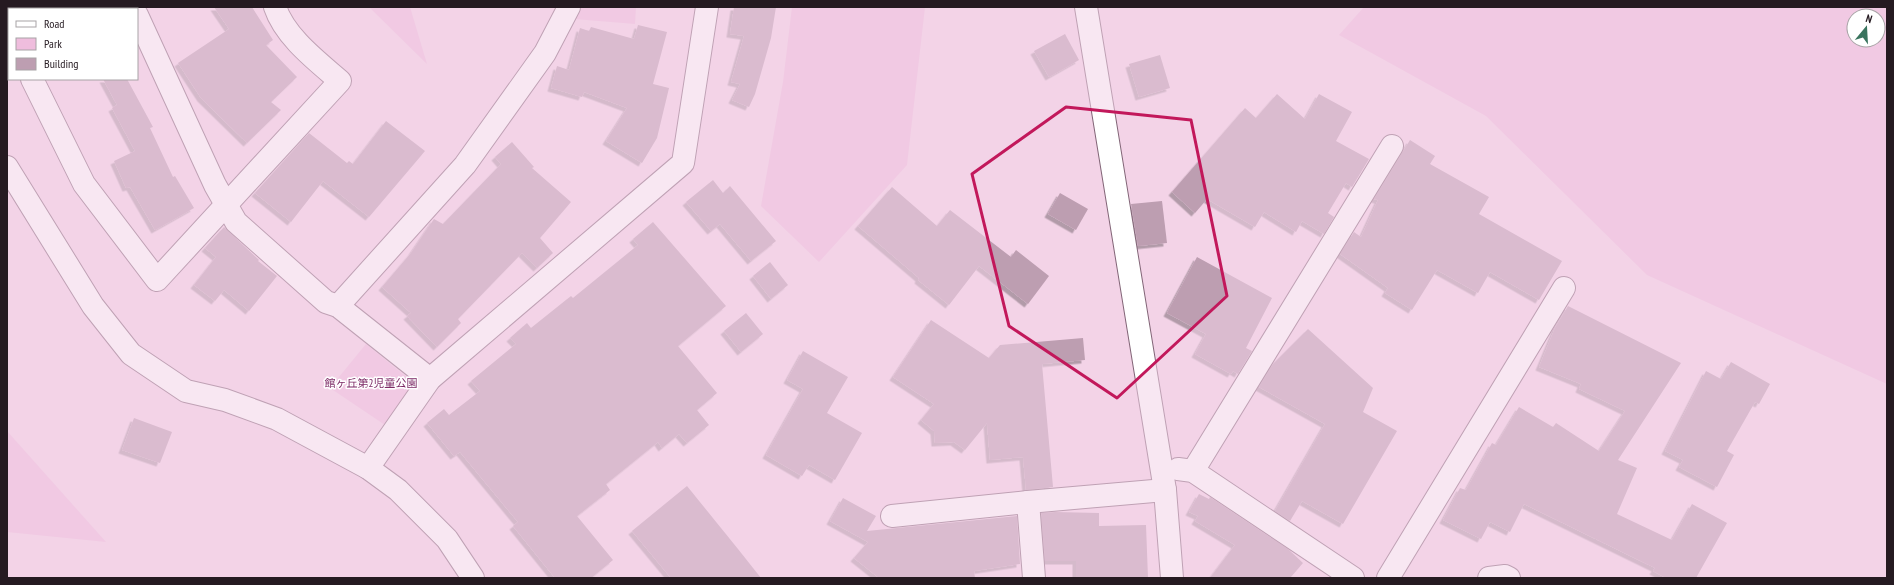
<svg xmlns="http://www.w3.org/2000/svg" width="1894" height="585" viewBox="0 0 1894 585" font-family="'PT Sans Narrow','Noto Sans JP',sans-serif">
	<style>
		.green { fill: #efbddd; fill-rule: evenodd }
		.building { fill: #bd9eb1; filter: url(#shadow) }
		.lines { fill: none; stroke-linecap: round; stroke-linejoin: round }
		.street-casing { stroke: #826577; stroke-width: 24 }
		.street { stroke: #fff; stroke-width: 22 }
		.marked { fill: none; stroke: #c2185b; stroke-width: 3; stroke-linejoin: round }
		.labels { text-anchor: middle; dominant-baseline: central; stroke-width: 3; stroke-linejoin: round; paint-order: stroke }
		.park-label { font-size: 11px; fill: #7c2965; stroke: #fff }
	</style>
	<defs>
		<filter id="shadow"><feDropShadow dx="-3.5" dy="3.5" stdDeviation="0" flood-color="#0004"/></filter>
	</defs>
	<rect width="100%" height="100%" fill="#f3d3e7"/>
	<g class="green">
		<path d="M369,7H410L427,64Z"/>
		<path d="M581,7H636L635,24L574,19Z"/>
		<path d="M792,7H925L907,165L819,262L761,206L783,82Z"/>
		<path d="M1364,7H1887V384L1647,275L1486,116L1339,35ZM1854,16H1878V40H1854Z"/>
		<path d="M366,344L415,384L385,425L330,388Z"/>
		<path d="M7,431L106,542L7,532Z"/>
	</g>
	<g class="building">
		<path d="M214,7H252L273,40L266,45L297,77L271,102L281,110L247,143L201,98L178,63L229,29Z"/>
		<path d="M734,7H776L771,38L755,94L749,107L732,100L740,84L731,82L744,36L730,34Z"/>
		<path d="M638,25L667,32L653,84L669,88L657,138L642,163L606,141L627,108L584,92L582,97L551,88L557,66L569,70L580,28L589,31L591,27L634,39Z"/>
		<path d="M1065,34L1079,60L1049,77L1034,51Z"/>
		<path d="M1160,55L1170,88L1139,97L1129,64Z"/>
		<path d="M103,79H127L153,127L150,128L173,177L175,176L194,208L155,230L130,187L126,188L114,161L135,151L112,108L117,105Z"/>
		<path d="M1277,94L1305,119L1319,94L1352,112L1336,141L1369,159L1352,187L1346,183L1328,213L1334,217L1324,234L1302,221L1296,232L1264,212L1255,227L1207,199L1195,213L1172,192L1245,108L1256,118Z"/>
		<path d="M386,121L425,151L369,217L323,181L291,222L255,193L309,133L347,163L349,161L353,164Z"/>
		<path d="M1410,140L1435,156L1430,164L1489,197L1479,214L1562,261L1539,300L1490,272L1478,293L1437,270L1412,310L1385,293L1388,288L1340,254L1354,232L1361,237L1378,200L1374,199Z"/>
		<path d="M512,142L534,167L532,168L571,202L540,238L553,253L537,268L522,253L458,319L461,323L437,347L407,316L411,313L382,287L411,253L434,219L443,224L501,164L495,157Z"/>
		<path d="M713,180L723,193L730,186L776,241L751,261L720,224L711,231L686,202Z"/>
		<path d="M892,187L937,226L950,210L1011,257L1016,250L1049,276L1028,304L979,266L949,305L918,280L919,278L858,226Z"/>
		<path d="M1060,193L1088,209L1076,230L1048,214Z"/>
		<path d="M1162,201L1167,243L1138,246L1131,204Z"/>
		<path d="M653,222L726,306L678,346L717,393L697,410L709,425L687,443L679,434L662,448L658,442L606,484L610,490L577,516L613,560L591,578H555L513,526L518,522L460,452L454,456L427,423L444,409L449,415L480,391L471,381L516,344L510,338L527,323L531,328L571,296L573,298L638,245L633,239Z"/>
		<path d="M224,227L259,260L258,261L277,276L249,311L224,290L215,301L194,285L216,257L205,248Z"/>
		<path d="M1197,257L1272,298L1246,348L1252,351L1238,374L1233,371L1231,374L1195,354L1206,334L1167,313Z"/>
		<path d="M770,262L788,285L771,299L753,276Z"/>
		<path d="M1568,306L1681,363L1618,460L1637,468L1617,514L1672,540L1692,504L1727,523L1696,578H1666L1653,571L1655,568L1524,504L1510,532L1490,522L1481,539L1443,520L1460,488L1466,490L1492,443L1496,445L1519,407L1553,427L1556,423L1599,451L1625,411L1579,389L1581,384L1539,367L1555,328Z"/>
		<path d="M746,313L763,334L741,352L724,331Z"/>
		<path d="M931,320L989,358L1000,345L1083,338L1085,360L1042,364L1053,487L1026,490L1023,457L990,460L987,423L965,450L954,442L935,443L934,431L921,420L934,404L893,377Z"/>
		<path d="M1308,329L1373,388L1363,412L1397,431L1343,524L1302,501L1290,521L1275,511L1325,424L1259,387L1273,364Z"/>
		<path d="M803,351L848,377L827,413L862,433L835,480L809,465L802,476L766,455L803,389L787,380Z"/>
		<path d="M1731,362L1770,384L1759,404L1755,402L1727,451L1734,455L1717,487L1679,467L1683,460L1665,451L1706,371L1721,379Z"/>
		<path d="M134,418L172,432L160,463L122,450Z"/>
		<path d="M687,486L738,549L761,578H671L632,531Z"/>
		<path d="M1199,494L1209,499L1210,497L1288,549L1303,563L1290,578H1210L1235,545L1195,521L1198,516L1189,512Z"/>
		<path d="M843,498L876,516L867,531L1017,516L1020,564L974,571L975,578H879L854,558L868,542L830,521Z"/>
		<path d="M1055,512L1099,513V526L1146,525L1148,578H1076V561H1045L1041,513Z"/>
	</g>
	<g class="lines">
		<g class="street-casing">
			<g id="street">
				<path d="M1086,7L1165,490L1172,578"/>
				<path d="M137,15L215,185L236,222L326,302L338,306L430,379"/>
				<path d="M7,53H9"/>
				<path d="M32,79L84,184L157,280L340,81C317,61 285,37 275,7"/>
				<path d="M7,167L93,306L131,354L186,391L225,400L277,419L368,468L398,490L447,539L473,578"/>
				<path d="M338,306L465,165L545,53L569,7"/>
				<path d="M368,468L430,379L683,163L707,7"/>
				<path d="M1178,469L1193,471L1353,578"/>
				<path d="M1193,471L1392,146"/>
				<path d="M1028,502L1034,578"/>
				<path d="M892,516L1028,502L1165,490"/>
				<path d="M1388,578L1564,288"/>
				<path d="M1489,578L1505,576L1509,578"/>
			</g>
		</g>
		<use href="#street" class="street"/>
	</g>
	<path d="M0 0H1894V585H0ZM1066,107L1191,120L1227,296L1117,398L1009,326L972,174Z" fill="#f3d3e7" fill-opacity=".55" fill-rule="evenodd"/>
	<path class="marked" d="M1066,107L1191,120L1227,296L1117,398L1009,326L972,174Z"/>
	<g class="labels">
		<g class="park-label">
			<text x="371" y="383">館ヶ丘第2児童公園</text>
		</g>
	</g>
	<rect width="1894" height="585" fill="none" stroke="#251a21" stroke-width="16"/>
	<rect x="8" y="8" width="130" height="72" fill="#ffffff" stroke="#a8a3a6"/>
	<rect x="16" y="21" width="20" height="6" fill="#ffffff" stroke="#a8a3a6"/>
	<text x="44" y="28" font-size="12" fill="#251a21">Road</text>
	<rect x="16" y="38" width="20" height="12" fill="#efbddd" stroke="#a8a3a6"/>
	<text x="44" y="48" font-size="12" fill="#251a21">Park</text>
	<rect x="16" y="58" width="20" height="12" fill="#bd9eb1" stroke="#a8a3a6"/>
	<text x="44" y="68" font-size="12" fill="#251a21">Building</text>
	<g transform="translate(1866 28) rotate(18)"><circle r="19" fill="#ffffff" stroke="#a8a3a6"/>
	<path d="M0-3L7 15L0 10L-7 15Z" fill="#3a745e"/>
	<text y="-6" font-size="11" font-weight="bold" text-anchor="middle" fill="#251a21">N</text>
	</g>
</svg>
